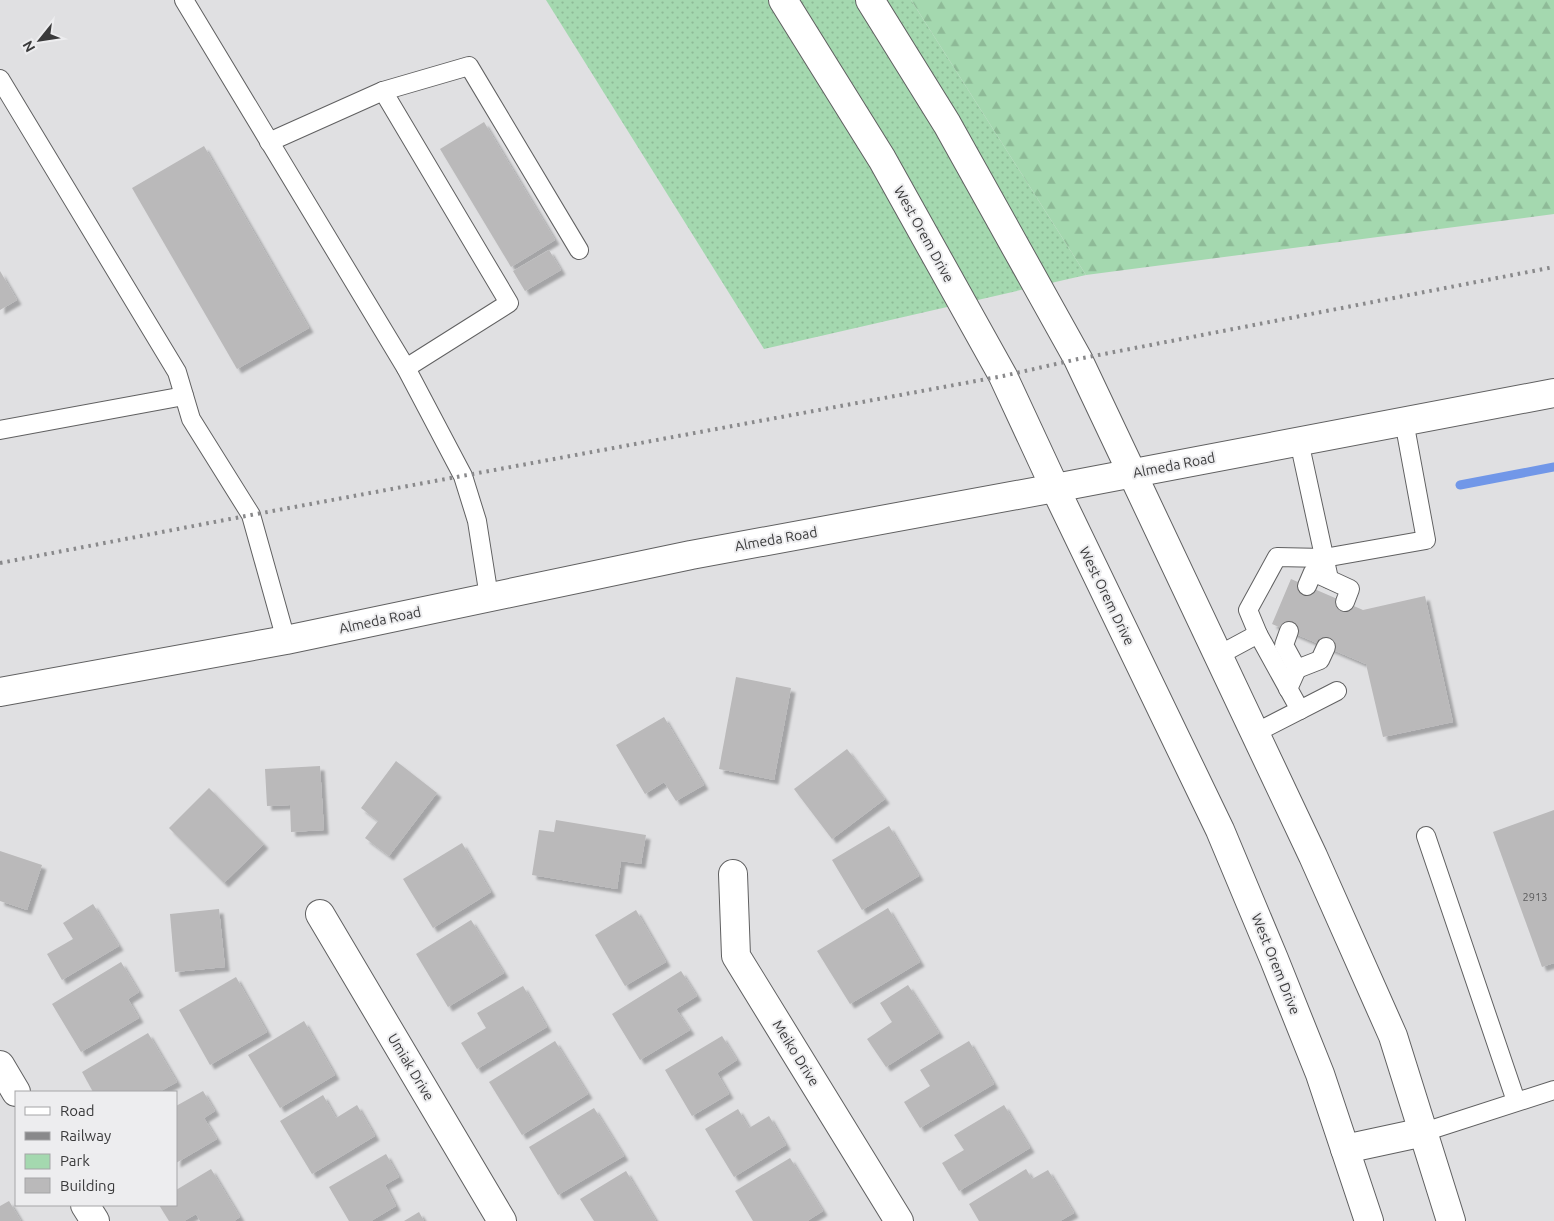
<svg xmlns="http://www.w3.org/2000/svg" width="1554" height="1221" viewBox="0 0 1554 1221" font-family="Ubuntu,sans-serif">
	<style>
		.green { fill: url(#green-dots) }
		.forest { fill: url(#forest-firs) }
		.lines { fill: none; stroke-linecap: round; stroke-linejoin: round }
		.stream { stroke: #7197e8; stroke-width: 9 }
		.building { fill: #bab9ba; filter: url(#shadow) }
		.service-casing { stroke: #606061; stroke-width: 20 }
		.minor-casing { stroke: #606061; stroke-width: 30 }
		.secondary-casing { stroke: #606061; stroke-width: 30 }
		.primary-casing { stroke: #606061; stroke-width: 30 }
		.service { stroke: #fff; stroke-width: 18 }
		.minor { stroke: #fff; stroke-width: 28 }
		.secondary { stroke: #fff; stroke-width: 28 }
		.primary { stroke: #fff; stroke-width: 28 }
		.rail { stroke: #89898b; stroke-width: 4; stroke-dasharray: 2.5 5; stroke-linecap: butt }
		.labels { text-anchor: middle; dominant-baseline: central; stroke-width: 4; stroke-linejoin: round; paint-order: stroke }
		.number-label { font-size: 11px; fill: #5a5a5b }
		.street-label { font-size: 14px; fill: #3a3a3b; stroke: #ededef }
	</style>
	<defs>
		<pattern id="green-dots" width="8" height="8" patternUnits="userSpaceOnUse" patternTransform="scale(1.25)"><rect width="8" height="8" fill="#a4d8af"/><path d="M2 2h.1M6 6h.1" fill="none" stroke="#8eba97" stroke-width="1.8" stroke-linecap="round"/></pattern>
		<pattern id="forest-firs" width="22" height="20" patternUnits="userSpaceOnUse" patternTransform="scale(1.25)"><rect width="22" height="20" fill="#a4d8af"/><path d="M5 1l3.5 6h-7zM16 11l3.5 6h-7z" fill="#8eba97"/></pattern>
		<filter id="shadow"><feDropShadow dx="4.5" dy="4.5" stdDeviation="1" flood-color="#0004"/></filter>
	</defs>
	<rect width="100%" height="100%" fill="#e0e0e2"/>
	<path class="green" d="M546,0H911L1086,275L764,349Z"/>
	<path class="forest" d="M911,0H1554V214L1086,275Z"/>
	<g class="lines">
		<path class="stream" d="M1460,485L1554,467"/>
	</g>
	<g class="building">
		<path d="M484,122L555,240L511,267L440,149Z"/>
		<path d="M204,146L309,328L237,369L132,188Z"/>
		<path d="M549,250L561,270L525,291L513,271Z"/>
		<path d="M0,271L17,300L0,310Z"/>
		<path d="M1291,579L1363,610L1425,596L1453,722L1383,737L1366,664L1272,624Z"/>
		<path d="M736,677L791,688L774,780L719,769Z"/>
		<path d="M664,717L704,785L676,801L664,782L645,794L616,745Z"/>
		<path d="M847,749L885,799L832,839L794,789Z"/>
		<path d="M396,761L437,793L389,856L365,838L378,821L361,808Z"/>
		<path d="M320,766L324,830L291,832L290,805L267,806L265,769Z"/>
		<path d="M209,788L264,844L224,883L169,828Z"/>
		<path d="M1554,810V963L1542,967L1493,832Z"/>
		<path d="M556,820L646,835L641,864L621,861L617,889L532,875L539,830L554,832Z"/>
		<path d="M889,826L919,876L862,910L832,860Z"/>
		<path d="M462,843L491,892L433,928L403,879Z"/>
		<path d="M0,851L42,865L27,910L0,901Z"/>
		<path d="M93,904L119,946L62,980L47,954L73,939L63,923Z"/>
		<path d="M888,908L920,962L850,1004L817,951Z"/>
		<path d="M219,909L225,967L175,972L170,914Z"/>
		<path d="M636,910L666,962L625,986L595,935Z"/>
		<path d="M471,920L504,973L448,1007L416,954Z"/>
		<path d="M121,962L139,992L128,999L139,1018L81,1052L52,1004Z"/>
		<path d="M681,971L697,996L676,1009L690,1030L640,1060L612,1014Z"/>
		<path d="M236,977L267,1032L210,1065L179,1010Z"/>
		<path d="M908,985L939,1033L886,1067L867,1039L892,1022L880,1003Z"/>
		<path d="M523,986L547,1027L477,1069L461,1043L486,1028L477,1013Z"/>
		<path d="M304,1021L335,1075L280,1108L248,1055Z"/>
		<path d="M148,1033L177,1082L159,1092H93L82,1072Z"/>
		<path d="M722,1036L737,1060L717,1073L729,1094L692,1116L665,1070Z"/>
		<path d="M555,1041L588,1094L522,1135L489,1082Z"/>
		<path d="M969,1041L994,1084L920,1128L904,1102L930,1086L920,1070Z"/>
		<path d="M203,1091L215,1111L204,1118L217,1139L176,1163V1106Z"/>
		<path d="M323,1095L336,1118L357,1105L375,1136L312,1174L280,1121Z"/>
		<path d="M1004,1105L1030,1148L959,1191L942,1163L964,1150L954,1135Z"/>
		<path d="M594,1108L624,1156L558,1195L529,1147Z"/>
		<path d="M738,1109L749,1128L769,1116L786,1145L734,1177L705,1129Z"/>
		<path d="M386,1154L399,1177L385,1185L396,1206L371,1221H349L329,1187Z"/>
		<path d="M790,1158L823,1211L807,1221H753L735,1191Z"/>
		<path d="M211,1169L240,1217L234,1221H200L196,1214L184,1221H169L159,1205H176V1190Z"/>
		<path d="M1026,1169L1032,1179L1048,1170L1074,1213L1060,1221H979L969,1204Z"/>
		<path d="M626,1171L656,1221H594L580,1199Z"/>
		<path d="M9,1201L21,1221H0V1206Z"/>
		<path d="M419,1212L424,1221H404Z"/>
	</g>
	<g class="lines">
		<g class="service-casing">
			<g id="service">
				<path d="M184,0L406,368L463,476L477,521L489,597"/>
				<path d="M0,79L177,372L191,419L251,515L286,640"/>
				<path d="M383,91L509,303L406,368"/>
				<path d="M269,142L383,91L469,66L579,250"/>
				<path d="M0,430L184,396"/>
				<path d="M1299,441L1329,579"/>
				<path d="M1307,586L1313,572L1350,589L1345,602"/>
				<path d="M1258,634L1300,710"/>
				<path d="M1219,655L1258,634L1248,610L1277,557L1324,558L1426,540L1404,421"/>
				<path d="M1297,669L1320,660L1326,647"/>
				<path d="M1288,689L1297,669L1284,645L1289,631"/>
				<path d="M1255,733L1337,691"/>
				<path d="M1426,836L1516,1101"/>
				<path d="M1424,1132L1554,1090"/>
			</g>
		</g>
		<g class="minor-casing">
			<g id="minor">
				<path d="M733,874L736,956L899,1221"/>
				<path d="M320,914L502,1221"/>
				<path d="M0,1065L16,1092"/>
				<path d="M85,1205L95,1221"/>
			</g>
		</g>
		<g class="secondary-casing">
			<g id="secondary">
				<path d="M783,0L882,159L1003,376L1055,488L1220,830L1274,959L1320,1074L1369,1221"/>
				<path d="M870,0L947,124L1078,359L1132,473L1313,856L1393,1036L1451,1221"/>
				<path d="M1345,1149L1424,1132"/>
			</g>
		</g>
		<g class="primary-casing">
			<path id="primary" d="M0,692L286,640L691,555L1055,488L1554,393"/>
		</g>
		<use href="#service" class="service"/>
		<use href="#minor" class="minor"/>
		<use href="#secondary" class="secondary"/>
		<use href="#primary" class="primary"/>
		<path class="rail" d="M0,563L251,515L1003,376L1078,359L1554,267"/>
	</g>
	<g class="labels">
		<g class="number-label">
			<text x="1535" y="897">2913</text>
		</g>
		<g class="street-label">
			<text transform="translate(924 234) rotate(61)">West Orem Drive</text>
			<text transform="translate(1174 465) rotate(-11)">Almeda Road</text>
			<text transform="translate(776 539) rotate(-10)">Almeda Road</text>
			<text transform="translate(1107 596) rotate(64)">West Orem Drive</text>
			<text transform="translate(380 620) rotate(-12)">Almeda Road</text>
			<text transform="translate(1276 964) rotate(68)">West Orem Drive</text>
			<text transform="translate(796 1053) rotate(58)">Meiko Drive</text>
			<text transform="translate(411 1067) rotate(59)">Umiak Drive</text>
		</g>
	</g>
	<rect x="15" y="1091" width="162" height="115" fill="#ededef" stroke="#a5a5a7"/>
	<rect x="25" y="1107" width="25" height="8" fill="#ffffff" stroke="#a5a5a7"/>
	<text x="60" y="1116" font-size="15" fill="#3a3a3b">Road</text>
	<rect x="25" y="1132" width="25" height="8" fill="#89898b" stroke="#a5a5a7"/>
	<text x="60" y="1141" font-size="15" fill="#3a3a3b">Railway</text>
	<rect x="25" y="1154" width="25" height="15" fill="#a4d8af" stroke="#a5a5a7"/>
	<text x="60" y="1166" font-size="15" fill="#3a3a3b">Park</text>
	<rect x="25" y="1178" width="25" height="15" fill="#bab9ba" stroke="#a5a5a7"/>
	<text x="60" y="1191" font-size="15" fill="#3a3a3b">Building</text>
	<g transform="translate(40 40) rotate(240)" stroke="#ededef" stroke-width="4" paint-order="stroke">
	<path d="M0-4L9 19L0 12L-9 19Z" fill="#3a3a3b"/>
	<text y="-8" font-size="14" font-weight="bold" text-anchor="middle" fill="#3a3a3b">N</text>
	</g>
</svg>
